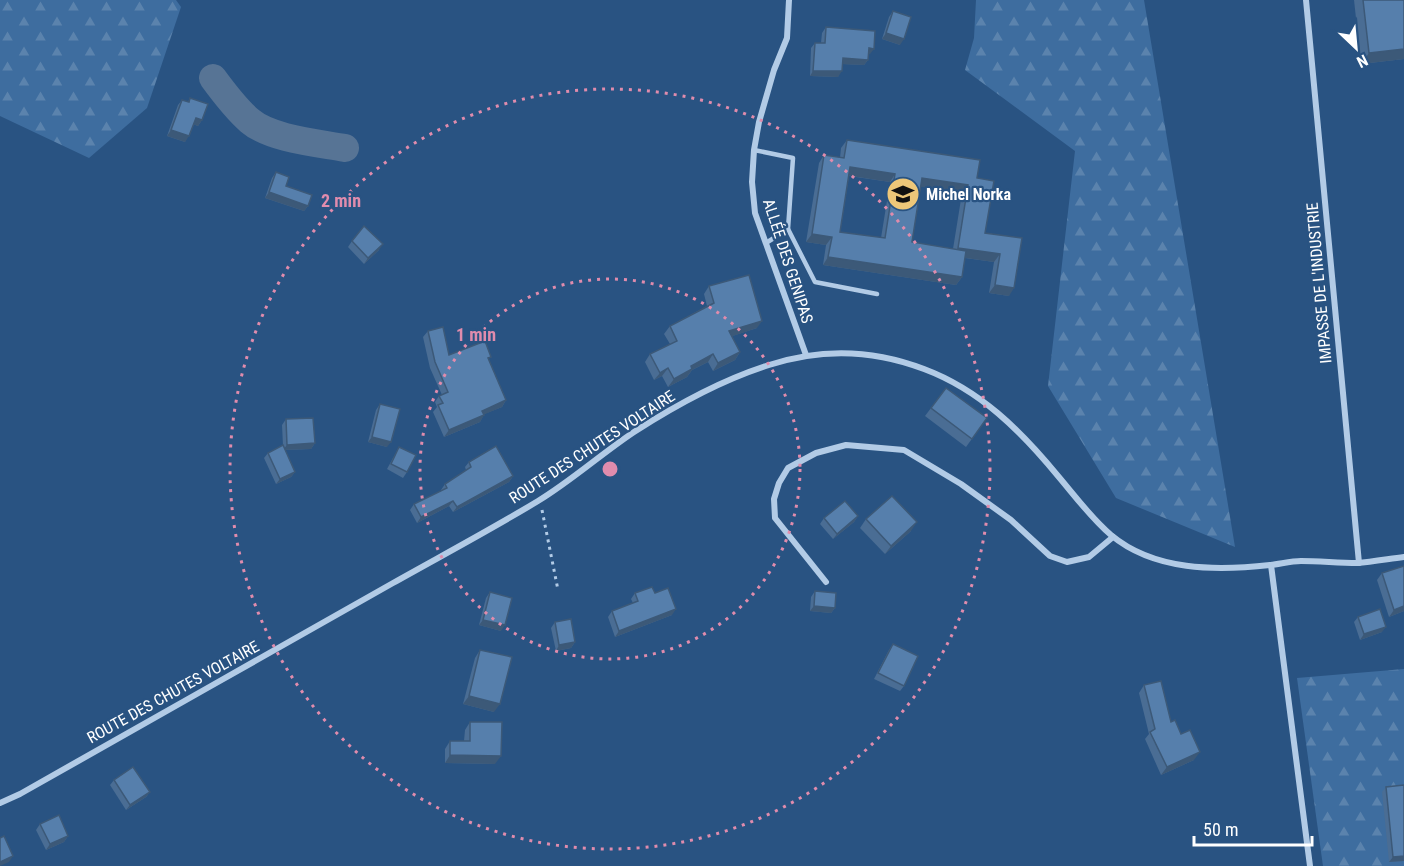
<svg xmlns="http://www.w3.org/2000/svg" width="1404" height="866" viewBox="0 0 1404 866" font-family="'Roboto Condensed',sans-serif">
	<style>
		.forest { fill: url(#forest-firs) }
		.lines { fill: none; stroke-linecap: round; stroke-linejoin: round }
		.river { stroke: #577495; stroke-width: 28 }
		.path { stroke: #b2cbe6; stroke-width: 3; stroke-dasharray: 3 4.5; stroke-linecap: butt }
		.lane { stroke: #b2cbe6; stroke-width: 4.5 }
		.street { stroke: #b2cbe6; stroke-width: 6 }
		.wall { fill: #4a6d94; fill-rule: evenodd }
		.shaded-wall { fill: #3c5978 }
		.building { fill: #567fac; stroke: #3c5978; stroke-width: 1.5; fill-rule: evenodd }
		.ring { fill: none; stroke: #e08cad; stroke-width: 3; stroke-dasharray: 3 6 }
		.labels { text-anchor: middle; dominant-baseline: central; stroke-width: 4.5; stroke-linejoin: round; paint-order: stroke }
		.poi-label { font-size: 16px; font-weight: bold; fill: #fff; stroke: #295382; text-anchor: start }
		.street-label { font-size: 16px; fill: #fff; stroke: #295382 }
		.centre { fill: #e08cad; stroke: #295382; stroke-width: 3 }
		.ring-label { font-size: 18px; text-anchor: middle; font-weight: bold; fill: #e08cad; stroke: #295382; stroke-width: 4.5; stroke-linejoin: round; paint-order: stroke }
	</style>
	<defs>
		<pattern id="forest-firs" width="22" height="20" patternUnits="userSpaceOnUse" patternTransform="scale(1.5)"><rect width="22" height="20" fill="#3e6d9f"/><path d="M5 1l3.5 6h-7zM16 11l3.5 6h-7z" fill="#5b83ad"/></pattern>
	</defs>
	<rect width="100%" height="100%" fill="#295382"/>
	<g class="forest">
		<path d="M0,0H176L181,7L147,108L89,158L0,116Z"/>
		<path d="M976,0H1144L1235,547L1116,498L1048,386L1075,151L965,70L974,38Z"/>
		<path d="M1404,669V866H1323L1297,678Z"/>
	</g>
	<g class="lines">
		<path class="river" d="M213,78C224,93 236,109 250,121C271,139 318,143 345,148"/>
		<path class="path" d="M542,510L558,590"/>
		<g class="lane">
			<path d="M754,150L793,158L788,229L766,243"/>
			<path d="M788,229L815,282L877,294"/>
		</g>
		<g class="street">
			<path d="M789,0L787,38L774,70L759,122L754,150L752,182L755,213L806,355"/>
			<path d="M1306,0L1359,563"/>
			<path d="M1271,565L1310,866"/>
			<path d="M826,582L775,518L774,499L779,483L788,468L816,453L846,445L904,450L961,484L1011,520L1050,556L1067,562L1089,557L1113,537"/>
			<path d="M0,803L20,794C144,723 269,654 393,583C441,556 490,530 538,501C571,481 601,454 634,432C676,405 721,380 769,365C821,348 872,349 924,369C980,390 1020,430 1058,476C1075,496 1091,518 1111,535C1154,571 1216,571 1270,565C1280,564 1291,561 1301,561C1320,561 1338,563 1357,563C1372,562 1388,559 1404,557"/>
		</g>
	</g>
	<g class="wall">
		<path d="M1354,0H1404V59L1361,64Z"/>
		<path d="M893,11L900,45L882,39L889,17Z"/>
		<path d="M826,27L870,54H868V60L864,65L843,64L838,77L810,76L811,48L815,43H821L822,33Z"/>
		<path d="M190,98L202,120L198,126L193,124L185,142L167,136L178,105L182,100L188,102Z"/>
		<path d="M847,140L977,178L985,233L1022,238L1009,296L989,293L994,262L965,258L962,277L956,285L823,265L826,245L806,242L819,163L824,155L840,158L841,148ZM849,176L890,182L881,238L840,232ZM921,186L962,193L953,249L912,242Z"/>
		<path d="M276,172L286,186L308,206L304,211L265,198L272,178Z"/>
		<path d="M352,241L379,250L364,264L348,247Z"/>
		<path d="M709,286L757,328L732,336L740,352L735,360L713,371L708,362L692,370L687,377L668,387L662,376L654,380L645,362L650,354L670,344L664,334L670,326L707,306L704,294Z"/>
		<path d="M428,331L449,355L489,360L506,400L502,407L484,414L480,422L444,437L433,412L437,407L435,402L439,396L442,395L430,368L423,337Z"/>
		<path d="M946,388L987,418L966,447L925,416Z"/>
		<path d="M380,404L387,447L368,442L376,410Z"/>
		<path d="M286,419L315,443L311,449L285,450L295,472L291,477L276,484L264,458L268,453L283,446L282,425Z"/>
		<path d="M399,447L407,472L403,478L387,469Z"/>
		<path d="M469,462L513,476L509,482L453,512L449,506L417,523L410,510L414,504L441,491V490L445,484L466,470L465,467Z"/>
		<path d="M858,516L854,522L833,539L820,524L824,518Z"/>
		<path d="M866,519L911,531L885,554L860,528Z"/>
		<path d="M1404,566V611L1389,617L1377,580L1382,573Z"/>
		<path d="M815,591L835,608L831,613L810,611L811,597Z"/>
		<path d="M490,592L501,631L479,625L486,598Z"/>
		<path d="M635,593H655L672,615L615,637L608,617L612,611L633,603L631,599Z"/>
		<path d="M1358,617L1382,632L1360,640L1354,622Z"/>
		<path d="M555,622L575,642L571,648L556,651L551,628Z"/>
		<path d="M893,644L904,686L900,691L874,679L889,650Z"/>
		<path d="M480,650L494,712L463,704L475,658Z"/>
		<path d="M1144,685L1171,722L1181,734L1194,760L1161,775L1145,739L1149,734L1139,693Z"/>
		<path d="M470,722L495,764L445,763V749L450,741H464L465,730Z"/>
		<path d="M114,780L150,792L146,797L126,810L110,785Z"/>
		<path d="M1404,785V861L1389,862L1382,792L1386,787Z"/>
		<path d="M40,824L68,836L64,842L46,850L36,830Z"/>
	</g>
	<g class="shaded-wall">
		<path d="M886,33L904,39L900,45L882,39Z"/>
		<path d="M869,48L874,49L870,54H865Z"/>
		<path d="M1404,49V59L1361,64L1369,53Z"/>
		<path d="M843,58L868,60L864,65L839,64Z"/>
		<path d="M813,71H842L838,77L810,76Z"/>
		<path d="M196,118L202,120L198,126L192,124Z"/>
		<path d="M171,130L189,136L185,142L167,136Z"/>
		<path d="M850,167L895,174L890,182L845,175Z"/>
		<path d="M922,178L968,185L962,193L916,186Z"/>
		<path d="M269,192L308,206L304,211L265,198Z"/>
		<path d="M812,234L832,237L826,245L806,242Z"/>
		<path d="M383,244L379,250L364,264L368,258Z"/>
		<path d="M958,248L1000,254L994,262L952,256Z"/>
		<path d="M828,257L962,277L956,285L823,265Z"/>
		<path d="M995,285L1014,288L1009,296L989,293Z"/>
		<path d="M762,321L757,328L724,339L729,331Z"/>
		<path d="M740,352L735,360L713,371L718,363Z"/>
		<path d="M713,354L708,362L692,370L687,377L668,387L674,379L691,366Z"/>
		<path d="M668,368L662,376L654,380L660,373Z"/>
		<path d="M506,400L502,407L478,417L482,411Z"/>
		<path d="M484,415L480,422L444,437L449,430Z"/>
		<path d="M372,437L391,442L387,447L368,442Z"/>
		<path d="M315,443L311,449L283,450L287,445Z"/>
		<path d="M295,472L291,477L276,484L280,479Z"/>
		<path d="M513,476L509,482L453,512L457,507Z"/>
		<path d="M453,501L449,506L417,523L421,517Z"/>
		<path d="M858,516L854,522L833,539L837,534Z"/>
		<path d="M917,522L911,531L885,554L891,546Z"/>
		<path d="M814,606L835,608L831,613L810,611Z"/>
		<path d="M1404,606V611L1389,617L1394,610Z"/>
		<path d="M676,609L672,615L615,637L619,631Z"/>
		<path d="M483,620L505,625L501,631L479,625Z"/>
		<path d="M1386,627L1382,632L1360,640L1364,634Z"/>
		<path d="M575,642L571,648L556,651L559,645Z"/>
		<path d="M469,696L500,704L494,712L463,704Z"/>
		<path d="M1200,752L1194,760L1161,775L1167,767Z"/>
		<path d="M450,755L501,756L495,764L445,763Z"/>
		<path d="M150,792L146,797L126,810L130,805Z"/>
		<path d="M68,836L64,842L46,850L50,844Z"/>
		<path d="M13,856L9,862L0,866V862Z"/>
		<path d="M1404,856V861L1389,862L1393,857Z"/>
	</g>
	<g class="building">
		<path d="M1363,0H1404V49L1369,53Z"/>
		<path d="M893,11L911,17L904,39L886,33Z"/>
		<path d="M826,27L875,31L874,49L869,48L868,60L843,58L842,71H813L815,43H825Z"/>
		<path d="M190,98L208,104L202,120L196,118L189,136L171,130L182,100L189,102Z"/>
		<path d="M847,140L980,160L977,178L994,181L985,233L1022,238L1014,288L995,285L1000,254L958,248L968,185L922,178L912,242L966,251L962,277L828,257L832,237L812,234L824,155L844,158ZM850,167L895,174L885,238L840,232Z"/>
		<path d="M276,172L289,177L286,186L312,195L308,206L269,192Z"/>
		<path d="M364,226L383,244L368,258L352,241Z"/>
		<path d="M749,275L762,321L729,331L740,352L718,363L713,354L691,366L692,369L674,379L668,368L660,373L650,354L677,341L670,326L714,303L709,286Z"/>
		<path d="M443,327L449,355L485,341L491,357L488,358L506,400L482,411L484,415L449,430L438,405L443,403L439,396L448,392L435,362L428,331Z"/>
		<path d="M946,388L987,418L972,439L931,408Z"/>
		<path d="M380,404L400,409L391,442L372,437Z"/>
		<path d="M313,418L315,443L287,445L286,419Z"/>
		<path d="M283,445L295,472L280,479L268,453Z"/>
		<path d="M496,446L513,476L457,507L453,501L421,517L414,504L447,488L445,484L471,467L469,462Z"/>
		<path d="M399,447L416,455L407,472L391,464Z"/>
		<path d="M892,496L917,522L891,546L866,519Z"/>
		<path d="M845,501L858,516L837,534L824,518Z"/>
		<path d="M1404,566V606L1394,610L1382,573Z"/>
		<path d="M652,587L655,593L668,588L676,609L619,631L612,611L638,601L635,593Z"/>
		<path d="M815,591L836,593L835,608L814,606Z"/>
		<path d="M490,592L512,598L505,625L483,620Z"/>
		<path d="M1380,609L1386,627L1364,634L1358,617Z"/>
		<path d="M571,619L575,642L559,645L555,622Z"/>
		<path d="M893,644L918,656L904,686L878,673Z"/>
		<path d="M480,650L512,657L500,704L469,696Z"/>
		<path d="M1161,681L1171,722L1175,720L1181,734L1190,730L1200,752L1167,767L1150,732L1155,729L1144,685Z"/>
		<path d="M470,722H502L501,756L450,755V741H470Z"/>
		<path d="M133,767L150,792L130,805L114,780Z"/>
		<path d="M1404,785V856L1393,857L1386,787Z"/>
		<path d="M59,815L68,836L50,844L40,824Z"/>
		<path d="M4,836L13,856L0,862V838Z"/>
	</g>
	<g class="ring">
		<circle cx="610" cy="469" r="190"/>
		<circle cx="610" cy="469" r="380"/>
	</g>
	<defs>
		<g id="school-disc" transform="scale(1.725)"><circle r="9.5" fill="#edc779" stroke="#295382"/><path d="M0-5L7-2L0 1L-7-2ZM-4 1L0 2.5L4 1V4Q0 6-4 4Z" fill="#111"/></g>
	</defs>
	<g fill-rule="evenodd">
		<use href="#school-disc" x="903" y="194"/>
	</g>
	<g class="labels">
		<g class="poi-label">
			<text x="926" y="194">Michel Norka</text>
		</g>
		<g class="street-label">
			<text transform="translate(788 261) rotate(72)">ALLÉE DES GENIPAS</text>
			<text transform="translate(1319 283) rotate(-95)">IMPASSE DE L'INDUSTRIE</text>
			<text transform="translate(592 447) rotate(-33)">ROUTE DES CHUTES VOLTAIRE</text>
			<text transform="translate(173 692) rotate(-29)">ROUTE DES CHUTES VOLTAIRE</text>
		</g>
	</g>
	<circle cx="610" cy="469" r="9" class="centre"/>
	<g class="ring-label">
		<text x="341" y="207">2 min</text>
		<text x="476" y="341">1 min</text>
	</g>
	<g transform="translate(1356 48) rotate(154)" stroke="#295382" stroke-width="4.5" paint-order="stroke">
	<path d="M0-4.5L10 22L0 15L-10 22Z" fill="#ffffff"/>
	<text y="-9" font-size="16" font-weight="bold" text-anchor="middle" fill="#ffffff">N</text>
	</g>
	<path d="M1194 836v9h118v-9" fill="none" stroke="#ffffff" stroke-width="3"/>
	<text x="1203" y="836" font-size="18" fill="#ffffff" stroke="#295382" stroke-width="4.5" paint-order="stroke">50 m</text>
</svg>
